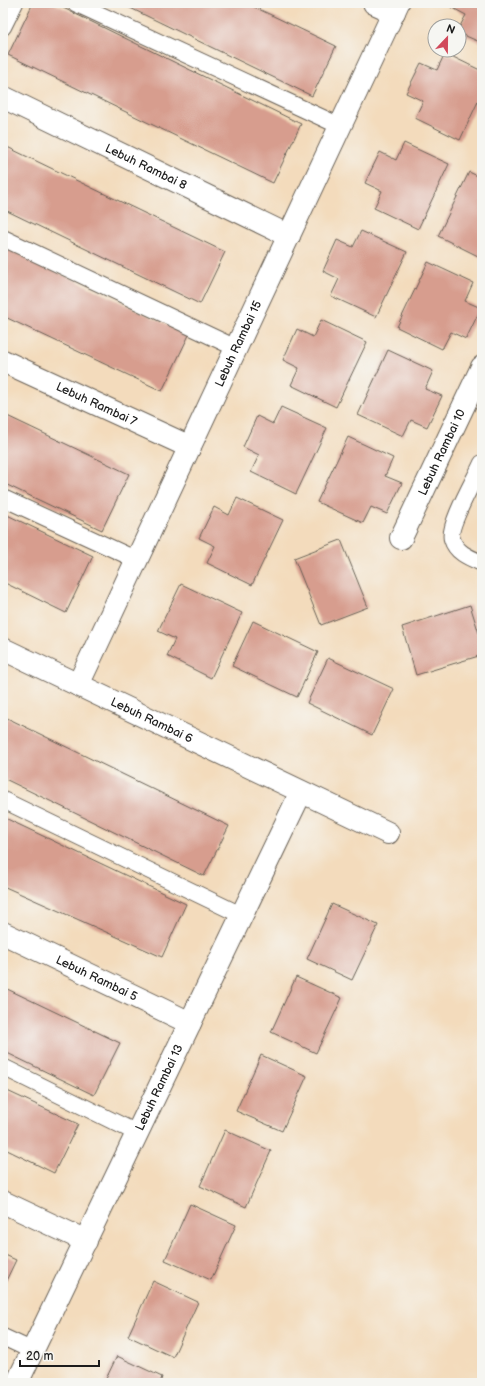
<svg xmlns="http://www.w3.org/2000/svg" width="485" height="1386" viewBox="0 0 485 1386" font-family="'Balsamiq Sans',sans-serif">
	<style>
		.building { fill: #d79d8e }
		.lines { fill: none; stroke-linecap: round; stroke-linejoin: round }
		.lane-casing { stroke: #675f54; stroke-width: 18 }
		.street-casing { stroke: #675f54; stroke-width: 24 }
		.lane { stroke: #fff; stroke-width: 16 }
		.street { stroke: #fff; stroke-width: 22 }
		.labels { text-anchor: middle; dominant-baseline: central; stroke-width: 4; stroke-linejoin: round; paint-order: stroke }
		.street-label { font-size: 12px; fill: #1c1c1c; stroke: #f6f6f2 }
	</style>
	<rect width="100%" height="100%" fill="#f6f6f2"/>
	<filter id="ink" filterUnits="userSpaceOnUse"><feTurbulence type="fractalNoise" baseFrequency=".025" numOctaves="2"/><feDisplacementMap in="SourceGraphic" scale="8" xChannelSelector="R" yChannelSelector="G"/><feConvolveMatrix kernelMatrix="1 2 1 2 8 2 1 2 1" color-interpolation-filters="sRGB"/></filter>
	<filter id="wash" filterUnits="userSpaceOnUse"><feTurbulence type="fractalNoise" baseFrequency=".012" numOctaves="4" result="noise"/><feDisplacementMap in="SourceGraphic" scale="16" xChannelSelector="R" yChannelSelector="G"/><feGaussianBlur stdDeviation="0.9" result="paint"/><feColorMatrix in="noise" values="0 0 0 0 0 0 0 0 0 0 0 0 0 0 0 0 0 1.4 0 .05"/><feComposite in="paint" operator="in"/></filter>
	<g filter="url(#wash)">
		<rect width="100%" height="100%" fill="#f3dbbc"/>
		<g id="blocks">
			<g class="building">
				<path d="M33,3H53L301,124L273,183L8,55Z"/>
				<path d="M120,3H246L336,46L312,96Z"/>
				<path d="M451,3H482V43L459,33V28L466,15L449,6Z"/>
				<path d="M445,53L482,71V93L460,140L415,118L423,101L406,93L421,63L437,70Z"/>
				<path d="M404,143L449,164L418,229L374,208L382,191L365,183L380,152L396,160Z"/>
				<path d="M3,145L225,252L200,304L3,209Z"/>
				<path d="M469,172L482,178V258L438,236Z"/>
				<path d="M361,231L407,252L376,317L331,296L339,279L323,271L337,240L353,247Z"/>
				<path d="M3,246L189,335L162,391L3,316Z"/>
				<path d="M428,262L473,283L465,301L481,308L466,339L451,332L442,349L397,327Z"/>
				<path d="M321,320L367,342L336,407L291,385L299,368L283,360L297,329L313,337Z"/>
				<path d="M388,350L433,371L425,389L442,396L427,427L411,420L403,436L358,415Z"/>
				<path d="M281,407L327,428L296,494L251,472L259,455L243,447L257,416L273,424Z"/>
				<path d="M3,414L129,474L102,530L3,483Z"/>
				<path d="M348,437L393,458L385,476L402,483L387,514L371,507L363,523L317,502Z"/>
				<path d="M237,498L283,520L252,585L207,563L215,546L199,538L214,507L229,515Z"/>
				<path d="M3,513L93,556L66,613L3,582Z"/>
				<path d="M341,540L368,607L321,625L294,558Z"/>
				<path d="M181,584L242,613L211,678L167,656L175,639L158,631Z"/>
				<path d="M470,605L482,643V655L416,675L402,627Z"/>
				<path d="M253,621L318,652L297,697L232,666Z"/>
				<path d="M328,658L394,689L372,735L307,703Z"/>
				<path d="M3,716L229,826L204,876L3,778Z"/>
				<path d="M3,817L186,904L162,957L3,886Z"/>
				<path d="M332,904L378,925L352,980L307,959Z"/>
				<path d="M296,977L342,998L316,1053L271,1032Z"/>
				<path d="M3,987L120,1043L94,1095L3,1051Z"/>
				<path d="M261,1055L307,1076L282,1131L236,1111Z"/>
				<path d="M3,1089L78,1124L54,1173L3,1148Z"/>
				<path d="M225,1130L271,1151L246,1207L200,1186Z"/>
				<path d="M190,1204L236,1225L211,1280L165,1260Z"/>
				<path d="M3,1254L16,1260L3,1287Z"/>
				<path d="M153,1281L198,1302L173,1357L128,1336Z"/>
				<path d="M117,1356L162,1377L160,1383H104Z"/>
			</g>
		</g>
	</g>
	<g filter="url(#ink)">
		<use href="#blocks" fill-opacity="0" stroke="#675f54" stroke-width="1"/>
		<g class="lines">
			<g class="lane-casing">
				<g id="lane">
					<path d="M75,3L340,126"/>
					<path d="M3,27L15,3"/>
					<path d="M3,238L236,348"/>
					<path d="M482,463C476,477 447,527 452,539C456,553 470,558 482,563"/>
					<path d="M3,498L137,560"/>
					<path d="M3,800L241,915"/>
					<path d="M3,1067L137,1133"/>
					<path d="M3,1337L33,1351"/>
				</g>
			</g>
			<g class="street-casing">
				<g id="street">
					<path d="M374,3L394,12"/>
					<path id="s1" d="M3,97L289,236"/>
					<path id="s2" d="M3,361L190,447"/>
					<path id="s3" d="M401,538L482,367"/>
					<path id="s4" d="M3,649L388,833"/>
					<path id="s5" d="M78,685L398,3"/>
					<path id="s6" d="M3,933L190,1023"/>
					<path d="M3,1202L86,1241"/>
					<path id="s7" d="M17,1383L301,792"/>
				</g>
			</g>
			<use href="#lane" class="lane"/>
			<use href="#street" class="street"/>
		</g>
	</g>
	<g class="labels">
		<g class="street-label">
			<text stroke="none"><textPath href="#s1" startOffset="159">Lebuh Rambai 8</textPath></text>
			<text stroke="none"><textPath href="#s5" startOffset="377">Lebuh Rambai 15</textPath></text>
			<text stroke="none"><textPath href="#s2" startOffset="103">Lebuh Rambai 7</textPath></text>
			<text stroke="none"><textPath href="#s3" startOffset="95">Lebuh Rambai 10</textPath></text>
			<text stroke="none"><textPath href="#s4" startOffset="165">Lebuh Rambai 6</textPath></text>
			<text stroke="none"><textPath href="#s6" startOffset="104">Lebuh Rambai 5</textPath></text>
			<text stroke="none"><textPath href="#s7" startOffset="328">Lebuh Rambai 13</textPath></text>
		</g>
	</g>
	<rect width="485" height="1386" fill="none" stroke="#f6f6f2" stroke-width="16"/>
	<g transform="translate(447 38) rotate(22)"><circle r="19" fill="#f6f6f2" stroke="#9f9f9c"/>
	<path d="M0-3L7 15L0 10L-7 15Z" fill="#d1495b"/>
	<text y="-6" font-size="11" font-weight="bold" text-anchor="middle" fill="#1c1c1c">N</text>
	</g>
	<path d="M20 1360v6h79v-6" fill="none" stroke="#1c1c1c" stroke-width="2"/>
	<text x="26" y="1360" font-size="12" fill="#1c1c1c" stroke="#f6f6f2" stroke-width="3" paint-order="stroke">20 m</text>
</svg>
